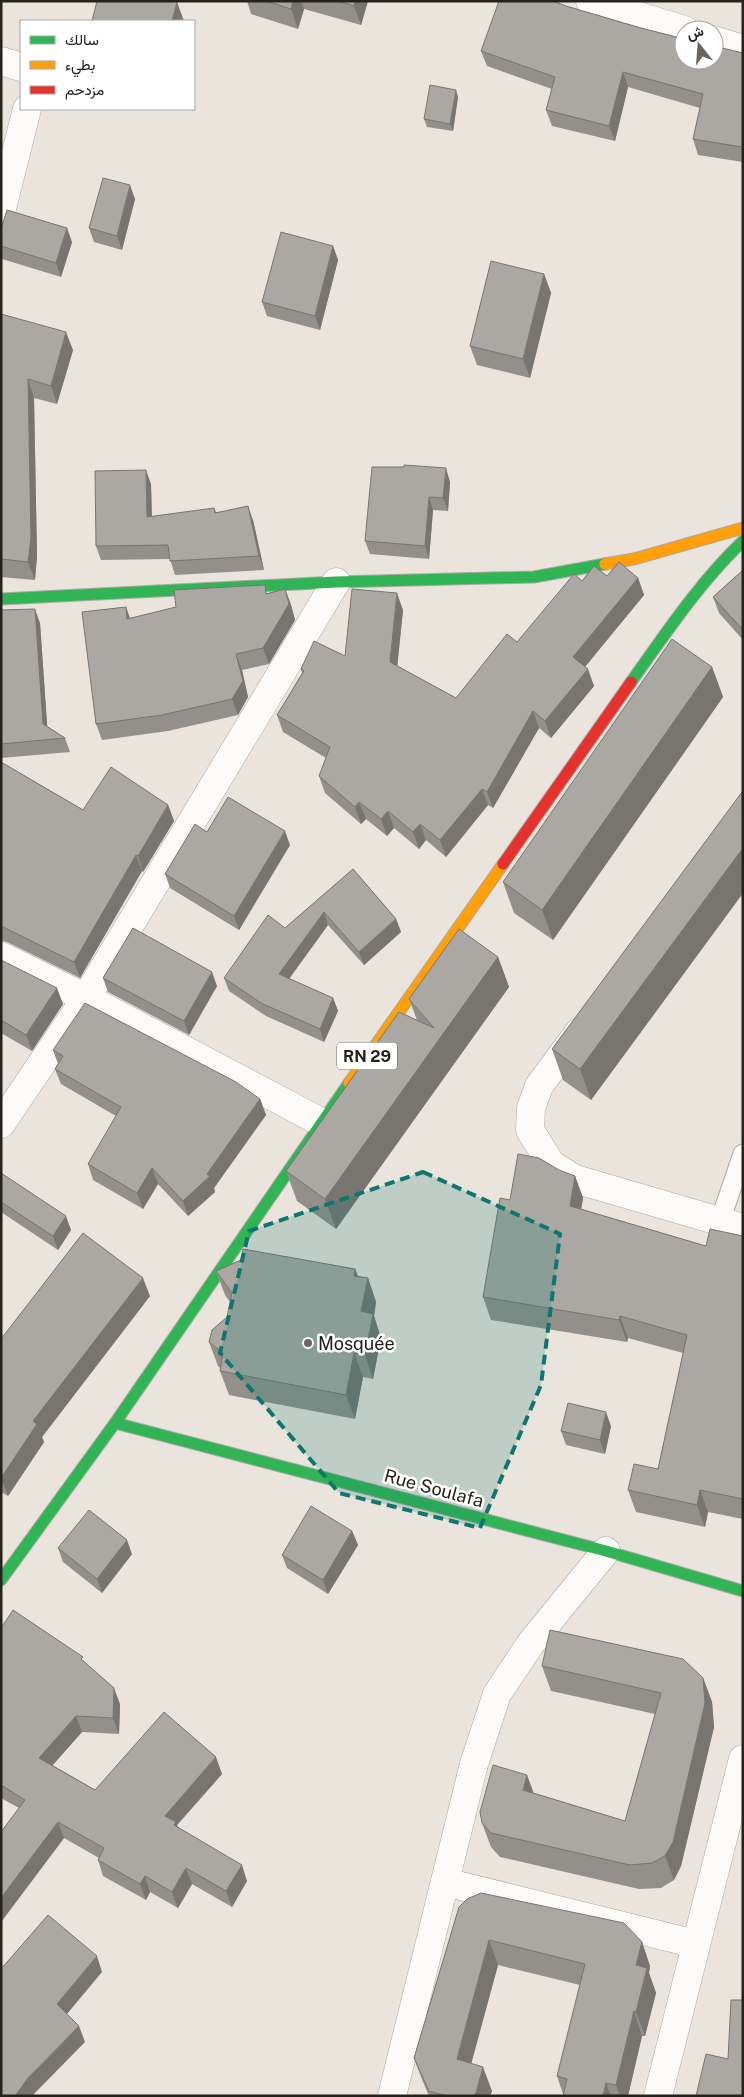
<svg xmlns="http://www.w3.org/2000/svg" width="744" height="2097" viewBox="0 0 744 2097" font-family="'Public Sans',Vazirmatn,sans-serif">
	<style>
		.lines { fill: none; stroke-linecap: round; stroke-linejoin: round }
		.lane-casing { stroke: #ada9a4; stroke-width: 21 }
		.street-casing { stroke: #ada9a4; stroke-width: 29 }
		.fast-casing { stroke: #ada9a4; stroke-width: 13 }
		.slow-casing { stroke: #ada9a4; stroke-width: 13 }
		.jam-casing { stroke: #ada9a4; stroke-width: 13 }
		.lane { stroke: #fcfbfa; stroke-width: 19 }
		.street { stroke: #fcfbfa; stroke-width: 28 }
		.fast { stroke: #30b455; stroke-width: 11 }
		.slow { stroke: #ff9f0a; stroke-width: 11 }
		.jam { stroke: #e5322d; stroke-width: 11 }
		.wall { fill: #93908b }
		.shaded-wall { fill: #787571 }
		.building { fill: #aba7a2; stroke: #787571 }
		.marked { fill: #0f766e; fill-opacity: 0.2; stroke: #0f766e; stroke-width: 4; stroke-dasharray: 10 6; stroke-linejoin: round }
		.poi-dot { fill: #6a6560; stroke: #fff; stroke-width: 2 }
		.labels { text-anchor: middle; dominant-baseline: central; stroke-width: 5; stroke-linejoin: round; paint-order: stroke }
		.shield { fill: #fff; stroke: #666461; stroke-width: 1 }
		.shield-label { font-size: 16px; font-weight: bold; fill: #25211d }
		.poi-label { font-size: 18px; fill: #25211d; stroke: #fff; text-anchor: start }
		.street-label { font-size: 18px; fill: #25211d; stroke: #fff }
	</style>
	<rect width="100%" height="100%" fill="#eae4dd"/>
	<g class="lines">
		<g class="lane-casing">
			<path id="lane" d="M720,1221L743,1154"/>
		</g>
		<g class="street-casing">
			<g id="street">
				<path d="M590,1L684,30"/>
				<path d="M714,40L743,49"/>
				<path d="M1,61L21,67"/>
				<path d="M1,212L27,109"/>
				<path d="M1,956L86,998L321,1122"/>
				<path d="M579,1032L539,1086L531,1108L530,1130L551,1164L575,1179L743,1228"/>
				<path d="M1,1124L86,998L336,582"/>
				<path d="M445,1882L696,1944"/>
				<path d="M392,2096L474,1764L497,1694L531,1643L606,1551"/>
				<path d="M658,2096L743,1759"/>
			</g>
		</g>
		<g class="fast-casing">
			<g id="fast">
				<path d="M1,599L336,582L534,577L605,564"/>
				<path d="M631,682C666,633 699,583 743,541"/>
				<path d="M115,1423L606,1551L743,1591"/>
				<path d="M1,1580L115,1423L349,1083"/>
			</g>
		</g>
		<g class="slow-casing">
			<g id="slow">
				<path d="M605,564L634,559L743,528"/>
				<path d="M349,1083L503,864"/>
			</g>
		</g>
		<g class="jam-casing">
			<path id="jam" d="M503,864L631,682"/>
		</g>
		<use href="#lane" class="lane"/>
		<use href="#street" class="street"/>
		<use href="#fast" class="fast"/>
		<use href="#slow" class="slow"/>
		<use href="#jam" class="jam"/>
	</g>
	<g class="wall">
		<path d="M247,1H368L361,25L304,9L298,29L251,14Z"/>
		<path d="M566,6L641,28L743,53V162L698,155L693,139L700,108L628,87L615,141L552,126L546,110L552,89L487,66L481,51Z"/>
		<path d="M458,97L453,131L427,127L424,119Z"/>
		<path d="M135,199L122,250L94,242L89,228Z"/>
		<path d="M1,229L72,242L61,277L2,259Z"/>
		<path d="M333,246L338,260L320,330L267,316L262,302Z"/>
		<path d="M544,274L551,293L530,378L477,365L470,346Z"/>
		<path d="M1,314L73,350L57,404L34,398L37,556L35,580L1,577Z"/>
		<path d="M450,482L448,511L433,510L429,559L370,554L365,541Z"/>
		<path d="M151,484L152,517L214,508L216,512L253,520L264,570L175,575L170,559L101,560L96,546Z"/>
		<path d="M743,570V640L719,613L713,597Z"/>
		<path d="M607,576L638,578L644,595L585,667L594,686L551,738L539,728L493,808L488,805L446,857L426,840L419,849L394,828L387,836L366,819L361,824L325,793L319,776L326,758L283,732L277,715L302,673L301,669L345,656L403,610L397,666L456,698L517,642L582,581Z"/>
		<path d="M285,589L291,605L295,620L269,664L242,670L248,697L238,715L168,731L102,740L96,724L126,607L130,618L268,593Z"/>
		<path d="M1,610L40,623L47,726L65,738L70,752L1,758Z"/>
		<path d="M712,667L723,697L553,940L514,913L503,882Z"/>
		<path d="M1,762L83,810L168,805L174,821L143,872L142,871L80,978L7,942L1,941Z"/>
		<path d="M743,793V893L591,1100L563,1080L552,1049Z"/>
		<path d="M207,832L290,845L239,930L170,888L165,874Z"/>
		<path d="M353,869L396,919L401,932L364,965L328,925L289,979L333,998L338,1011L324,1042L266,1016L229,991L224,978L285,928Z"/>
		<path d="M498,957L509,987L336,1229L297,1201L286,1171L417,1020L409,999Z"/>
		<path d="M1,960L63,1004L32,1051L1,1033Z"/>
		<path d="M103,978L217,986L189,1035L108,992Z"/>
		<path d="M53,1050L260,1099L266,1115L214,1188L215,1192L188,1216L158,1184L143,1209L93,1180L88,1164L116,1116L61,1084L55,1069L58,1064Z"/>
		<path d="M559,1170L575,1176L583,1198L581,1209L706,1246L743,1236V1519L708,1512L705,1527L636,1512L628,1490L658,1469L683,1353L628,1338L627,1342L491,1320L483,1297L510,1200Z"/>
		<path d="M1,1173L71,1230L58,1250L1,1212Z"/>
		<path d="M355,1269L358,1276L368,1278L376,1302L374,1316L381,1338L373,1379L363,1377L355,1419L229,1395L220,1371V1368L218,1366L209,1342L227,1317L230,1302L225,1295L216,1271Z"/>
		<path d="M150,1296L42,1437L44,1442L8,1496L1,1492V1339Z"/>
		<path d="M611,1426L605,1454L566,1445L561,1431Z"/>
		<path d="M352,1531L358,1545L328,1594L287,1568L282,1555Z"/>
		<path d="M58,1548L132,1554L102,1593L63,1562Z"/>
		<path d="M1,1628L85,1663L120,1704L119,1734L82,1732L52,1765L95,1790L222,1774L177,1825L178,1828L247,1881L232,1907L192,1884L178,1908L150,1892L146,1900L103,1876L98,1860L99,1858L64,1838L1,1922V1832L19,1808L1,1798Z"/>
		<path d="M542,1666L703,1678L712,1702L714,1727L681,1866L674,1880L661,1888L639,1889L500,1857L491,1847L482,1823L534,1793L625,1821L655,1714L551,1691Z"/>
		<path d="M459,1907L642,1942L650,1966L649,1973L656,1993L645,2036H642L628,2096H563V2094L557,2076L580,1985L498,1965L471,2063L492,2091L490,2096H429L423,2082L414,2058Z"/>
	</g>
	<g class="shaded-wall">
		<path d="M293,1H301L304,9L298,29L291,9Z"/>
		<path d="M355,1H368L361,25L354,6Z"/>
		<path d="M177,2L184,21H172Z"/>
		<path d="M623,72L628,87L615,141L609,126Z"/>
		<path d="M456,90L458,97L453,131L450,124Z"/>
		<path d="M130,185L135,199L122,250L117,236Z"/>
		<path d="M67,228L72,242L61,277L56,263Z"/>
		<path d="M333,246L338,260L320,330L315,316Z"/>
		<path d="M544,274L551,293L530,378L523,359Z"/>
		<path d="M66,332L73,350L57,404L51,386Z"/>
		<path d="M28,379L34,398L37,556L35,580L28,562Z"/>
		<path d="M446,468L450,482L448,511L443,498Z"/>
		<path d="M146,470L151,484L152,531L147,517Z"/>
		<path d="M429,497L433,510L429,559L425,546Z"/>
		<path d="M248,506L253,520L264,570L259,556Z"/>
		<path d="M638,578L644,595L579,674L573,657Z"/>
		<path d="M285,589L291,605L295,620L269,664L263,648Z"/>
		<path d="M397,593L403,610L396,679L390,662Z"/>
		<path d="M126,607L131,623L127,619Z"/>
		<path d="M35,609L40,623L48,737L43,724Z"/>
		<path d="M236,654L242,670L248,697L238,715L232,699Z"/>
		<path d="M712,667L723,697L553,940L542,910Z"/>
		<path d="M588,669L594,686L551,738L545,721Z"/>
		<path d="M533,711L539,728L493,808L487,792Z"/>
		<path d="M482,789L488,805L446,857L440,840Z"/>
		<path d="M359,802L366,819L361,824L355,807Z"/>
		<path d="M168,805L174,821L143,872L138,856Z"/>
		<path d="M388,811L394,828L387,836L381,819Z"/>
		<path d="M420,824L426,840L419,849L413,832Z"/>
		<path d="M285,831L290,845L239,930L234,916Z"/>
		<path d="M743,848V893L591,1100L580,1069Z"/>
		<path d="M136,855L142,871L80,978L74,962Z"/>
		<path d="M324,912L328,925L283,987L279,974Z"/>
		<path d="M396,919L401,932L364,965L359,952Z"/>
		<path d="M498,957L509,987L336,1229L325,1199Z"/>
		<path d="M212,972L217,986L189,1035L184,1021Z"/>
		<path d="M57,988L63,1004L32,1051L26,1035Z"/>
		<path d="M333,998L338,1011L324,1042L320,1029Z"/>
		<path d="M260,1099L266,1115L214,1188L215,1192L188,1216L183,1201L207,1174Z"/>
		<path d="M152,1168L158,1184L143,1209L137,1193Z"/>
		<path d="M575,1176L583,1198L578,1228L570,1206Z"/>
		<path d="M66,1216L71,1230L58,1250L53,1236Z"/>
		<path d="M355,1269L364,1293L354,1276Z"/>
		<path d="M143,1278L150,1296L42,1437L44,1442L8,1496L1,1478L33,1421Z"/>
		<path d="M368,1278L376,1302L374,1316L381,1338L373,1379L365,1355L361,1311Z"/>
		<path d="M620,1316L628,1338L627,1342L619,1320Z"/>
		<path d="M354,1353L363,1377L355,1419L346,1395Z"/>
		<path d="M606,1412L611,1426L605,1454L600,1440Z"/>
		<path d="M700,1490L708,1512L705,1527L697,1505Z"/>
		<path d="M352,1531L358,1545L328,1594L323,1580Z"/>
		<path d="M127,1540L132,1554L102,1593L97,1579Z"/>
		<path d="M703,1678L712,1702L714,1727L681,1866L674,1880L665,1856Z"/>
		<path d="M114,1688L120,1704L119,1734L113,1718Z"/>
		<path d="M76,1716L82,1732L45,1774L39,1758Z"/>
		<path d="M216,1757L222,1774L177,1825L182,1838L165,1816Z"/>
		<path d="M527,1775L536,1799L523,1790Z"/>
		<path d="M58,1822L64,1838L1,1922V1898Z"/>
		<path d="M242,1865L247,1881L232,1907L226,1891Z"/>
		<path d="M186,1868L192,1884L178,1908L172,1892Z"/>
		<path d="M145,1876L150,1892L146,1900L140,1884Z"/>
		<path d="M489,1940L498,1965L466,2083L457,2059Z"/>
		<path d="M642,1942L650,1966L649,1973L656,1993L645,2036L636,2012V1965Z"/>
		<path d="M97,1956L102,1972L62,2020L57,2004Z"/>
		<path d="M634,2011L642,2036L628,2096H620L616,2085Z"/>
		<path d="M79,2026L85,2042L32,2096H15L28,2078Z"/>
		<path d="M483,2067L492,2091L490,2096H475Z"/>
		<path d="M606,2083L611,2096H603Z"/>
	</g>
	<g class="building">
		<path d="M97,1H174L177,2L172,21H92Z"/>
		<path d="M266,1H293L291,9Z"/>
		<path d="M338,1H355L354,6Z"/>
		<path d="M499,1H553L566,6L641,28L684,39V60H714V46L743,53V142L742,147L693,139L703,94L623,72L609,126L546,110L555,77L481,51Z"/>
		<path d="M430,85L456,90L450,124L424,119Z"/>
		<path d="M103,178L130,185L117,236L89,228Z"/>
		<path d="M7,210L67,228L56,263L1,246V229Z"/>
		<path d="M281,232L333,246L315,316L262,302Z"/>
		<path d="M491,261L544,274L523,359L470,346Z"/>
		<path d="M1,314L66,332L51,386L28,379L31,538L28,562L1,559Z"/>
		<path d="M404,465L446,468L443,498L429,497L425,546L365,541L372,467H404Z"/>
		<path d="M146,470L147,517L214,508L215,513L248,506L259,556L170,561L168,545L96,546L95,471Z"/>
		<path d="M619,562L638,578L573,657L588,669L545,721L533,711L487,792L482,789L440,840L420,824L413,832L388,811L381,819L359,802L355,807L319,776L330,747L277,715L304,671L301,669L314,641L345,656L352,589L397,593L390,662L456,698L507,634L517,642L574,574L582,581L594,566L607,576Z"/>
		<path d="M743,570V630L713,597Z"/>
		<path d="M265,585L266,594L285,589L289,604L263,648L236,654L243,681L232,699L162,715L96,724L82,612L126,607L127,619L176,607L174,590Z"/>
		<path d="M35,609L43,724L65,738L1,744V610Z"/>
		<path d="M672,639L712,667L542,910L503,882Z"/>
		<path d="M1,762L83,810L111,767L168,805L138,856L136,855L74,962L1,926Z"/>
		<path d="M742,792L743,848L580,1069L552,1049Z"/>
		<path d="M228,797L285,831L234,916L165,874L195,824L207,832Z"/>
		<path d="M353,869L396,919L359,952L324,912L279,974L333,998L320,1029L261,1003L224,978L268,915L285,928Z"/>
		<path d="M133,928L212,972L184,1021L103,978Z"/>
		<path d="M459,929L498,957L325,1199L286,1171L399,1012L434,1028L409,999Z"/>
		<path d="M1,960L57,988L26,1035L1,1020Z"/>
		<path d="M85,1003L236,1082L260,1099L207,1174L210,1176L183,1201L152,1168L137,1193L88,1164L121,1107L55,1069L63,1056L53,1050Z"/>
		<path d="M518,1154L539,1158L559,1170L575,1176L570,1206L706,1246L710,1229L743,1236V1499L700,1490L697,1505L628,1490L634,1464L658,1469L687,1335L620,1316L619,1320L483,1297L500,1198L510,1200Z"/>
		<path d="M1,1173L66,1216L53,1236L1,1202Z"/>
		<path d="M83,1233L143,1278L33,1421L37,1424L1,1478V1339Z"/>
		<path d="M243,1249L355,1269L354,1276L368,1278L361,1311L373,1314L365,1355L354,1353L346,1395L220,1371L223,1353L209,1342L212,1330L227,1317L232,1293L216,1271L241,1260Z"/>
		<path d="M568,1403L606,1412L600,1440L561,1431Z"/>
		<path d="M311,1506L352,1531L323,1580L282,1555Z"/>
		<path d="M89,1510L127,1540L97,1579L58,1548Z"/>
		<path d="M13,1610L83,1657L81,1659L114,1688L113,1718L76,1716L39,1758L95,1790L164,1712L216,1757L165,1816L176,1822L174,1825L242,1865L226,1891L186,1868L172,1892L145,1876L140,1884L98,1860L104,1848L58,1822L1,1898V1832L25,1800L1,1785V1628Z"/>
		<path d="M550,1630L683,1659L703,1678L705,1703L673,1842L665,1856L652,1863L630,1865L491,1833L482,1823L480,1812L493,1765L527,1775L523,1790L625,1821L661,1693L542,1666Z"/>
		<path d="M481,1893L624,1923L642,1942L636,1965L647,1968L636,2012L634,2011L616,2085L606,2083L603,2096H563L567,2079L557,2076L585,1964L489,1940L457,2059L483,2067L475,2096H447L429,2091L414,2058L459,1907L467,1899Z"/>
		<path d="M48,1915L97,1956L57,2004L79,2026L28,2078L15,2096H1V1969Z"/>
		<path d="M731,2000H743V2096H696L706,2054L728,2059Z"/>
	</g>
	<path class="marked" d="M423,1172L560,1234L541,1385L480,1528L339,1493L220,1353L249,1231Z"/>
	<circle class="poi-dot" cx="308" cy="1343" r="5"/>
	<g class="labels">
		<rect class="shield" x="337" y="1042.5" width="60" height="27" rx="4"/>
		<g class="shield-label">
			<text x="367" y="1056">RN 29</text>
		</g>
		<g class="poi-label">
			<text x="318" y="1343">Mosquée</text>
		</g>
		<g class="street-label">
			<text transform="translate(434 1488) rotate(15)">Rue Soulafa</text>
		</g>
	</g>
	<rect width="744" height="2097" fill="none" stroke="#25211d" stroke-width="5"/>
	<rect x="20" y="20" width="175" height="90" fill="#ffffff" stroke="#a8a6a5"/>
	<rect x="30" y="36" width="25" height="8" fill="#30b455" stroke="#a8a6a5"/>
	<text x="65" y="45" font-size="15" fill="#25211d">سالك</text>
	<rect x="30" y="61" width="25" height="8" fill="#ff9f0a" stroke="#a8a6a5"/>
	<text x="65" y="70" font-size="15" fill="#25211d">بطيء</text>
	<rect x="30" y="86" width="25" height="8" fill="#e5322d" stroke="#a8a6a5"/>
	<text x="65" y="95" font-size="15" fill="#25211d">مزدحم</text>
	<g transform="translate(699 45) rotate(343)"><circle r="24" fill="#ffffff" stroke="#a8a6a5"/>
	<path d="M0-4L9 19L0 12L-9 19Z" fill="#6a6560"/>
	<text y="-8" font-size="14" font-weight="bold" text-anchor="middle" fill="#25211d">ش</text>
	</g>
</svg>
